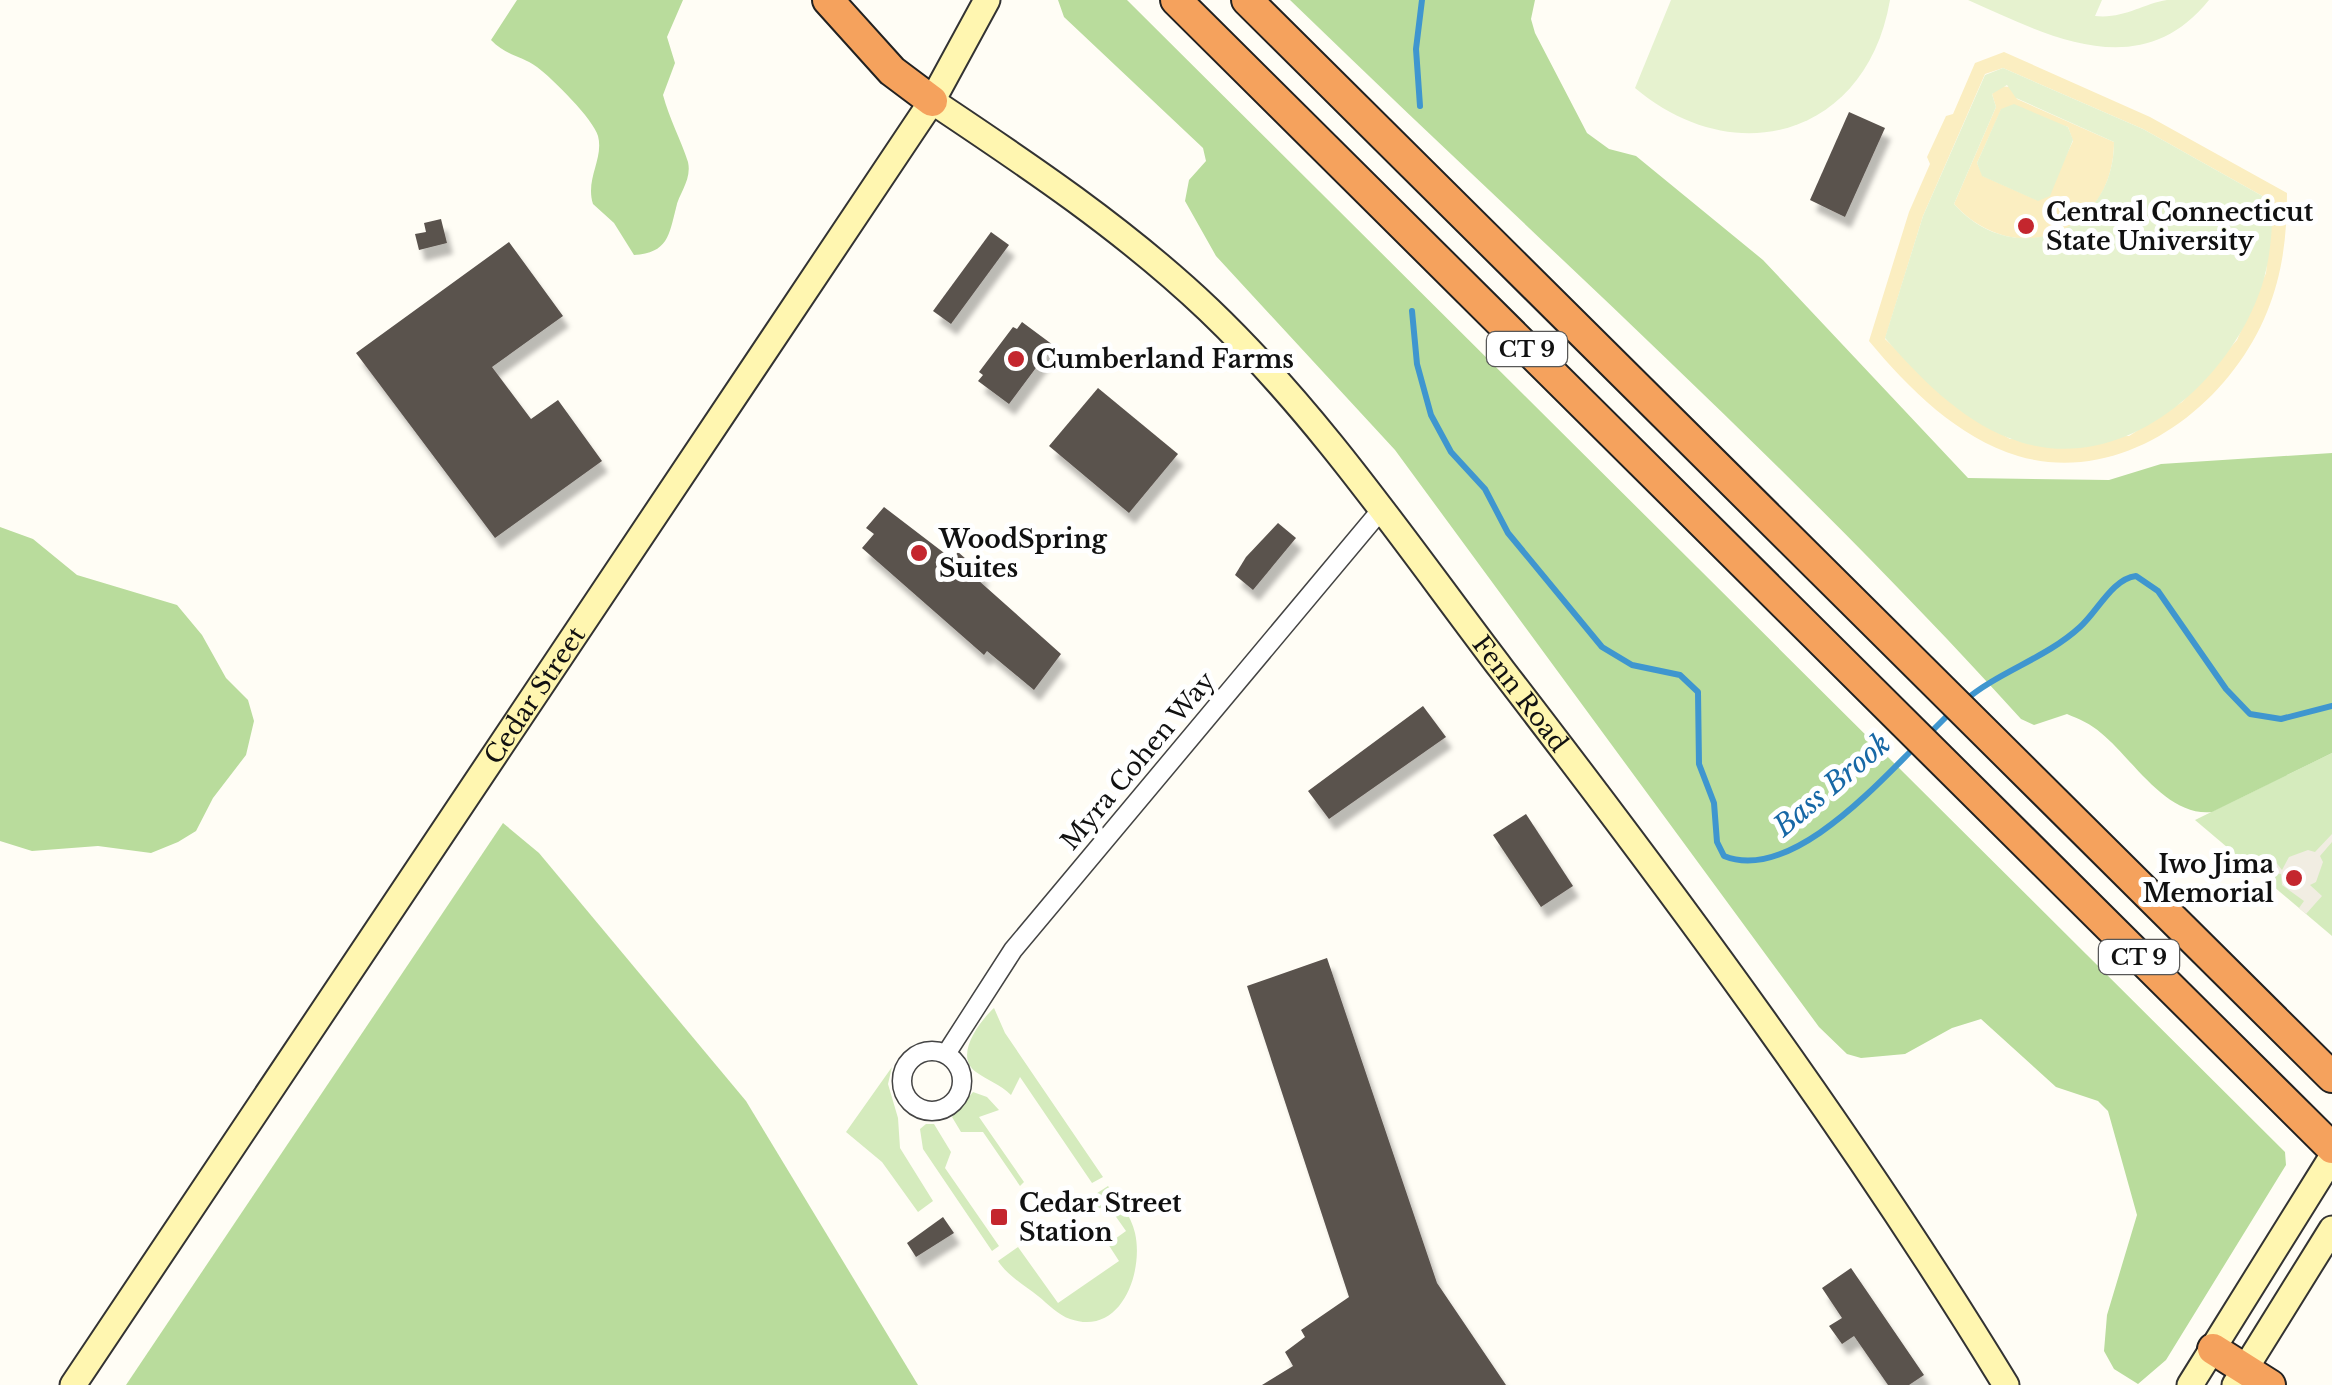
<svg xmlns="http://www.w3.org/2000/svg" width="2332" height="1385" viewBox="0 0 2332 1385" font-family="'Libre Baskerville',serif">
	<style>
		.green { fill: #d5ebbd }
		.forest { fill: #b9dc9c }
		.sand { fill: #fbeec1; fill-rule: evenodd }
		.pitch { fill: #e6f2cf; fill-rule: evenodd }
		.plaza { fill: #f1ede2 }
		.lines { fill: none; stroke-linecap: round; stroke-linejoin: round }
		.stream { stroke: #3f96cf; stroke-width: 6 }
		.building { fill: #5a524d; filter: url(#shadow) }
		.street-casing { stroke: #444; stroke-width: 21 }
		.secondary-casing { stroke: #333; stroke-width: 29 }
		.highway-casing { stroke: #222; stroke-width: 34 }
		.street { stroke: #fff; stroke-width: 18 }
		.secondary { stroke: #fff6b0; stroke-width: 25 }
		.highway { stroke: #f5a25d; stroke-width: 30 }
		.poi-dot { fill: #c4262e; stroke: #fff; stroke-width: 4 }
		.labels { text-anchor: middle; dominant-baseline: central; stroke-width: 10; stroke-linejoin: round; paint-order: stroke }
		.shield { fill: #fff; stroke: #585858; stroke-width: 2.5 }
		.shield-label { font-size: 22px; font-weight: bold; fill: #111 }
		.poi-label { font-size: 25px; font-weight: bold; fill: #111; stroke: #fff; text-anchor: start }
		.street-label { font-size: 25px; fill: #111; stroke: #fff }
		.water-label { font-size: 28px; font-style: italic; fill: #1768a6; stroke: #fff }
	</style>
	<defs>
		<filter id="shadow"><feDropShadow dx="6" dy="11" stdDeviation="2.5" flood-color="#0004"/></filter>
	</defs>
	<rect width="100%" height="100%" fill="#fffdf5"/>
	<g class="green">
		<path d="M2332,753V936L2195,820Z"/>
		<path d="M994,1008L1005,1033L1103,1177L1092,1183L1020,1077L1011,1095C1000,1084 988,1081 976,1072C953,1056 980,1021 994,1008Z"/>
		<path d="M892,1067L888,1084L898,1118L900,1148L933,1201L918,1212L882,1162L846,1132Z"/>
		<path d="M973,1092L987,1097L999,1110L979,1117L1024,1182L1020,1186L983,1132H961L952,1117Z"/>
		<path d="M926,1124H934L951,1152L945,1168L999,1246L992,1251L923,1149L920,1129Z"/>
		<path d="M1108,1186C1119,1201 1131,1215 1135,1233C1144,1272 1121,1337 1070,1319C1058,1315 1048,1304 1038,1296C1024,1285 1008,1276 998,1261L1018,1247L1058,1303L1119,1261L1108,1244L1126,1231L1107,1204L1090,1214L1082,1203Z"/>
	</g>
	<g class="forest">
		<path d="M517,0H683L667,37L675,63L663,95C669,118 681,140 688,162C692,180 679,193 676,208C669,235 668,253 634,255L614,223L593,204C585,179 604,159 598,136C594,120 552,78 537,67C521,55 506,56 491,40Z"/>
		<path d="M1058,0H1127L2285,1152L2286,1165L2166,1360L2138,1384L2114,1369L2104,1351L2107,1315L2137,1215L2108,1111L2098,1101L2056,1087L1981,1019L1952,1028L1905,1054L1861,1058L1847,1054L1819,1027L1395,450L1216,256L1185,201L1189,180L1206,161L1203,148L1064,17Z"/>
		<path d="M1290,0H1535L1531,19L1535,33L1587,133L1609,149L1636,156L1763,260L1968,478L2109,480L2161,464L2332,453V753L2212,812C2166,817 2133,759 2101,733C2091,724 2079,719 2067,714L2034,725L2021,719C1791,465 1535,238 1290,0Z"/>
		<path d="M0,527L33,539L77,575L177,605L202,635L226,678L248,700L254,721L246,755L213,798L196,831L178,842L151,853L98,846L32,851L0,841Z"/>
		<path d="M503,823L539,853L746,1101L918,1385H126Z"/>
	</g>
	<g class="sand">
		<path d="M2004,52L2150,117L2287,193C2287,234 2283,273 2267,312C2229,406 2123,487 2018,456C1958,438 1908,388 1869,341L1909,212L1930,164L1927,157L1946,116L1953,114L1975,63ZM2003,68L2143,129L2273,202L2266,273L2237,340L2182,402L2129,436L2010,439L1962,411L1885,339L1923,216L1985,74Z"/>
		<path d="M2000,86L2011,87L2017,99L2114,142C2114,233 2016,272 1954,204L1996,107L1992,94ZM2010,108L2068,127L2073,141L2047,196L2037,200L1983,176L1977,163L2001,110Z"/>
	</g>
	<g class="pitch">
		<path d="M1671,0H1890C1867,135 1736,173 1635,88Z"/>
		<path d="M1968,0H2102L2095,16C2124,19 2142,4 2167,0C2180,0 2196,0 2209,0C2140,86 2047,35 1968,0Z"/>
		<path d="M2003,68L2143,129L2273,202C2272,235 2270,268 2257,299C2220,392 2114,480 2009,438C1960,419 1920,378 1885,338L1923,216L1985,75ZM2007,85L2016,98L2114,142C2114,232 2015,272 1954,204L1996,107L1992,94Z"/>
		<path d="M2014,104L2068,127L2073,140L2050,196L2038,201L1982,176L1977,163L2001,109Z"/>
	</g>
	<path class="plaza" d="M2332,834V842L2320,856L2323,862L2316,882L2310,885L2322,896L2306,914L2299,908L2304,901L2282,885L2281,874L2266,872L2260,861L2271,856L2282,870L2289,857L2308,850L2315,852Z"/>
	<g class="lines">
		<g class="stream">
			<path d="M1420,106L1416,49L1422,0"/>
			<path d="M1412,311L1417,364L1431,415L1451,452L1485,489L1508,533L1602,647L1632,665L1680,675L1698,692L1699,764L1714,803L1717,842L1724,856C1788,882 1872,790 1914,748"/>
			<path d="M1963,702C1999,671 2045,659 2080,627C2098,611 2112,579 2136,576L2158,591L2226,689L2250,714L2281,719L2332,706"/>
			<path d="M1927,736L1950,713"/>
		</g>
	</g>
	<g class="building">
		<path d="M1849,112L1885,128L1845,217L1810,200Z"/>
		<path d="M441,219L447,243L419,250L415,234L426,232L424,223Z"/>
		<path d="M991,232L1009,245L951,324L933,311Z"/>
		<path d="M509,242L563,316L492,367L531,419L558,400L602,461L495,538L356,353Z"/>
		<path d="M1022,322L1053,345L1009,404L978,381L983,375L979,372L1013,327L1017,329Z"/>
		<path d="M1098,388L1178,454L1129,513L1049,446Z"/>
		<path d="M884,507L952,559L958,552L983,574L978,580L1061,654L1034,690L987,651L984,655L862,548L874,534L866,528Z"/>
		<path d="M1278,523L1296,538L1253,590L1235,575L1246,557Z"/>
		<path d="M1423,706L1446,737L1329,819L1308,791Z"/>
		<path d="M1526,814L1573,886L1541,907L1493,835Z"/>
		<path d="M1327,958L1437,1283L1506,1385H1262L1293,1366L1285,1352L1305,1337L1301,1330L1349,1297L1247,986Z"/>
		<path d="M943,1217L954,1233L916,1257L907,1243Z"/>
		<path d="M1851,1268L1924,1375L1909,1385H1888L1854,1336L1842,1344L1829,1326L1842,1318L1822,1288Z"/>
	</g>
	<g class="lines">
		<g class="street-casing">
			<g id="street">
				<circle cx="932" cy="1081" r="30"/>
				<path d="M946,1054L1013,950L1381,510"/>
			</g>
		</g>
		<g class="secondary-casing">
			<g id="secondary">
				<path id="s1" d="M932,101C1028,165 1125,230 1209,310C1322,418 1409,548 1503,671C1681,902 1854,1136 2006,1385"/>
				<path id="s2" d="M73,1385L932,101L987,0"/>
				<path d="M2190,1385L2332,1157"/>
				<path d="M2235,1385L2332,1229"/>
			</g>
		</g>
		<g class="highway-casing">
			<g id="highway">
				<path d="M828,0L892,71L932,101"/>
				<path d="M1176,0L2332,1148"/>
				<path d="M1247,0L2332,1077"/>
				<path d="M2213,1349L2270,1385"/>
			</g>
		</g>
		<use href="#street" class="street"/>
		<use href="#secondary" class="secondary"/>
		<use href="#highway" class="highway"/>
	</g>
	<g class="poi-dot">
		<circle cx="2026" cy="226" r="10"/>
		<circle cx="1016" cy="359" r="10"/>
		<circle cx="919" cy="553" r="10"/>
		<circle cx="2294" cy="878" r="10"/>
		<rect x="989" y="1207" width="20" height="20" rx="5"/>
	</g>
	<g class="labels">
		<g class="shield">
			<rect x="1487" y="332" width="80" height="34" rx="8"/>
			<rect x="2099" y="940" width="80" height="34" rx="8"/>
		</g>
		<g class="shield-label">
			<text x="1527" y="349">CT 9</text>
			<text x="2139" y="957">CT 9</text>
		</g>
		<g class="poi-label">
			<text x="2046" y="212">Central Connecticut<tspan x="2046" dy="29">State University</tspan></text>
			<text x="1036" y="359">Cumberland Farms</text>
			<text x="939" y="539">WoodSpring<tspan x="939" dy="29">Suites</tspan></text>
			<text x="2274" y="864" text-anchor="end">Iwo Jima<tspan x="2274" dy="29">Memorial</tspan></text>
			<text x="1019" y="1203">Cedar Street<tspan x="1019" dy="29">Station</tspan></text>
		</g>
		<g class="street-label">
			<text stroke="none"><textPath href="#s2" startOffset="830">Cedar Street</textPath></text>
			<text stroke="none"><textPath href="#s1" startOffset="842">Fenn Road</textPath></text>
			<text transform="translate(1138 761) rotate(-50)">Myra Cohen Way</text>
		</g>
		<g class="water-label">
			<text transform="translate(1832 785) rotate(-40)">Bass Brook</text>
		</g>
	</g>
</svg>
